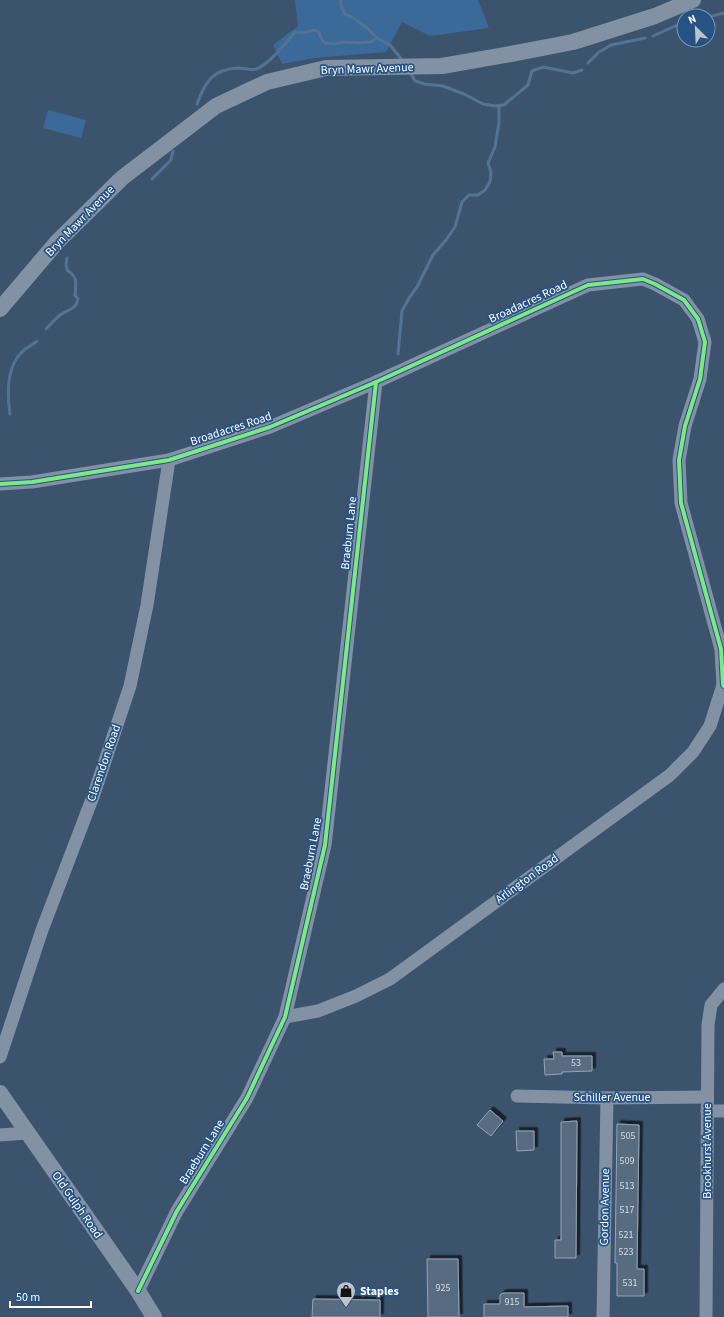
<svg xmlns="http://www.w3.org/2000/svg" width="724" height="1317" viewBox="0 0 724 1317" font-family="'Source Sans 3',sans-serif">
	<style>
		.green { fill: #3b6999 }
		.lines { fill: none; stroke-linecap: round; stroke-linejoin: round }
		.stream { stroke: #547394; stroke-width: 3 }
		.building { fill: #596c81; stroke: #95a3b3; filter: url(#shadow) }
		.minor { stroke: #8292a4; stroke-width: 13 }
		.tertiary { stroke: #8292a4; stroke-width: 16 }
		.cycleway-casing { stroke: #265284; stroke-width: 6 }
		.cycleway { stroke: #7ce984; stroke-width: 4 }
		.labels { text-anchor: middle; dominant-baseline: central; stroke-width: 3.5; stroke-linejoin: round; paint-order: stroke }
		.number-label { font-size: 10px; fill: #d6dae0 }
		.street-label { font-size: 12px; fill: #fff; stroke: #265284 }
		.poi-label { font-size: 12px; font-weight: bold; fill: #fff; stroke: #265284; text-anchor: start }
	</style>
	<defs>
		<filter id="shadow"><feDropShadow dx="3.5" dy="-3.5" stdDeviation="0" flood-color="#0009"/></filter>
	</defs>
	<rect width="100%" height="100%" fill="#3c536e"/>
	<g class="green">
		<path d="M295,0H478L489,28L430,36L402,22L386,52L315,58L282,64L273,45L298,26Z"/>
		<path d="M48,110L86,120L81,138L43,128Z"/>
	</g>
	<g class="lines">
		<g class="stream">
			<path d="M341,0V6L345,14L355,19L368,29L377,38L390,45L403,61"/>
			<path d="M708,17L724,13"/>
			<path d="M653,36L684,22"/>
			<path d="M588,63L599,52L611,45L645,38"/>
			<path d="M410,72L415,81L425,84L443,86L464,94L483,104L495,106L504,105L528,85L532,71L543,67L573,73L582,70"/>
			<path d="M197,104C205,82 213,69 238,68C244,68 250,71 256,69C269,65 286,42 295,32L302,33L316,30L319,33L322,40L325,43L334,44L344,42L359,43L371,42L377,38"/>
			<path d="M152,179L171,160L173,151"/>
			<path d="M46,329C50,325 55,319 60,315C67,310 76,310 78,299L75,295C76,283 78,277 67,270L66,264L67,258"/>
			<path d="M398,354L402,311L409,298L417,287L433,255L446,240L455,227L462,202L469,195H478L485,190L490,182L491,172L488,163L495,147L499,123V105"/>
			<path d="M10,414C7,393 6,367 22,352C26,347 32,346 37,341"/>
		</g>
	</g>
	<g class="building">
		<path d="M553,1052H562V1056H592V1071L562,1072V1074L545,1075L544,1059H554Z"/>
		<path d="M490,1110L503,1121L491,1136L477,1125Z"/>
		<path d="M577,1121L576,1258H555V1240H561V1122Z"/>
		<path d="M617,1124L639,1125L637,1269H644V1296H617V1263H615Z"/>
		<path d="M516,1131H534V1150L517,1151Z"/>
		<path d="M427,1259H458L459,1317H428Z"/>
		<path d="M504,1293H524V1307L568,1306V1317H484V1304H500V1296L501,1294Z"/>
		<path d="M313,1299L380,1300V1317H312Z"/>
	</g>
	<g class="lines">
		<g class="minor">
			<path d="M0,484L32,482L169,460L270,427L376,382L588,285L643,279L655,284L684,300L698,319L705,342L700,379L685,426L679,460L681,503L721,649L723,685L724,686"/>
			<path d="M285,1017L318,1011L356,996L390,979L670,775L693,752L710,726L723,685"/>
			<path d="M0,1057L42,930L94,794L130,686L147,605L169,460"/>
			<path d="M517,1096L607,1098L707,1097"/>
			<path d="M707,1111H724"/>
			<path d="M0,1135L27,1133"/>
			<path d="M138,1291L177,1211L247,1098L285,1017L325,845L376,382"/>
			<path d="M603,1317L607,1098"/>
			<path d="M706,1317L708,1025L711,1005L724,989"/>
		</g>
		<g class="tertiary">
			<path d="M0,309L57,242L122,178L216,106L267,82L326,68L442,66L516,53L573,42L655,16L693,0"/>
			<path d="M0,1093L138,1291L154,1317"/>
		</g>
		<g class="cycleway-casing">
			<g id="cycleway">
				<path d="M0,484L32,482L169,460L270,427L376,382L588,285L643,279L655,284L684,300L698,319L705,342L700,379L685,426L679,460L681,503L721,649L723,685L724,686"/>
				<path d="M138,1291L177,1211L247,1098L285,1017L325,845L376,382"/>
			</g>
		</g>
		<use href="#cycleway" class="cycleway"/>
	</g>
	<defs>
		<g id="shop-pin" transform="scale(1)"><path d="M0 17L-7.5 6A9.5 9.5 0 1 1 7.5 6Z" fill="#bbc3cc" stroke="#265284"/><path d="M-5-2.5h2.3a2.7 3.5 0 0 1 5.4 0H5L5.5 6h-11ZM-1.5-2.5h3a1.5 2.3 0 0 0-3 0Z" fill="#111"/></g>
	</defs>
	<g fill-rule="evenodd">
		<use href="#shop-pin" x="346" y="1291"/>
	</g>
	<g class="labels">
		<g class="number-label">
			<text x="576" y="1063">53</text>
			<text x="628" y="1136">505</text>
			<text x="627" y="1161">509</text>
			<text x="627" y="1186">513</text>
			<text x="627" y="1210">517</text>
			<text x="626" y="1235">521</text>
			<text x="626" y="1252">523</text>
			<text x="630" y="1283">531</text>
			<text x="443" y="1288">925</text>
			<text x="512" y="1302">915</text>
		</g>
		<g class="street-label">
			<text transform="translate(367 69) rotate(-2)">Bryn Mawr Avenue</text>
			<text transform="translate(80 221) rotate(-46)">Bryn Mawr Avenue</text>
			<text transform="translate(528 302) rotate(-25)">Broadacres Road</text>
			<text transform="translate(231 429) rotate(-18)">Broadacres Road</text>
			<text transform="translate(349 533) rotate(-84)">Braeburn Lane</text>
			<text transform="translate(104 763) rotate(-71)">Clarendon Road</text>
			<text transform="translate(311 854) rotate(-79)">Braeburn Lane</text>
			<text transform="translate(527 879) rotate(-36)">Arlington Road</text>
			<text x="612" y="1097">Schiller Avenue</text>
			<text transform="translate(707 1151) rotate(-90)">Brookhurst Avenue</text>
			<text transform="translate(202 1152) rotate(-58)">Braeburn Lane</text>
			<text transform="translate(77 1205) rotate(55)">Old Gulph Road</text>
			<text transform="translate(605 1207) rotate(-89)">Gordon Avenue</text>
		</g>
		<g class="poi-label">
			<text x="360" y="1291">Staples</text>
		</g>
	</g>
	<g transform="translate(696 28) rotate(336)"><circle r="19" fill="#265284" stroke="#7d97b5"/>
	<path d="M0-3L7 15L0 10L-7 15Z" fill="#bbc3cc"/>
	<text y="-6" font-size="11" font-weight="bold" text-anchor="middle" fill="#ffffff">N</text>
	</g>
	<path d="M10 1301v6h81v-6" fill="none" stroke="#ffffff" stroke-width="2"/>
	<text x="16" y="1301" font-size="12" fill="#ffffff" stroke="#265284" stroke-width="3" paint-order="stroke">50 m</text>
</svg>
